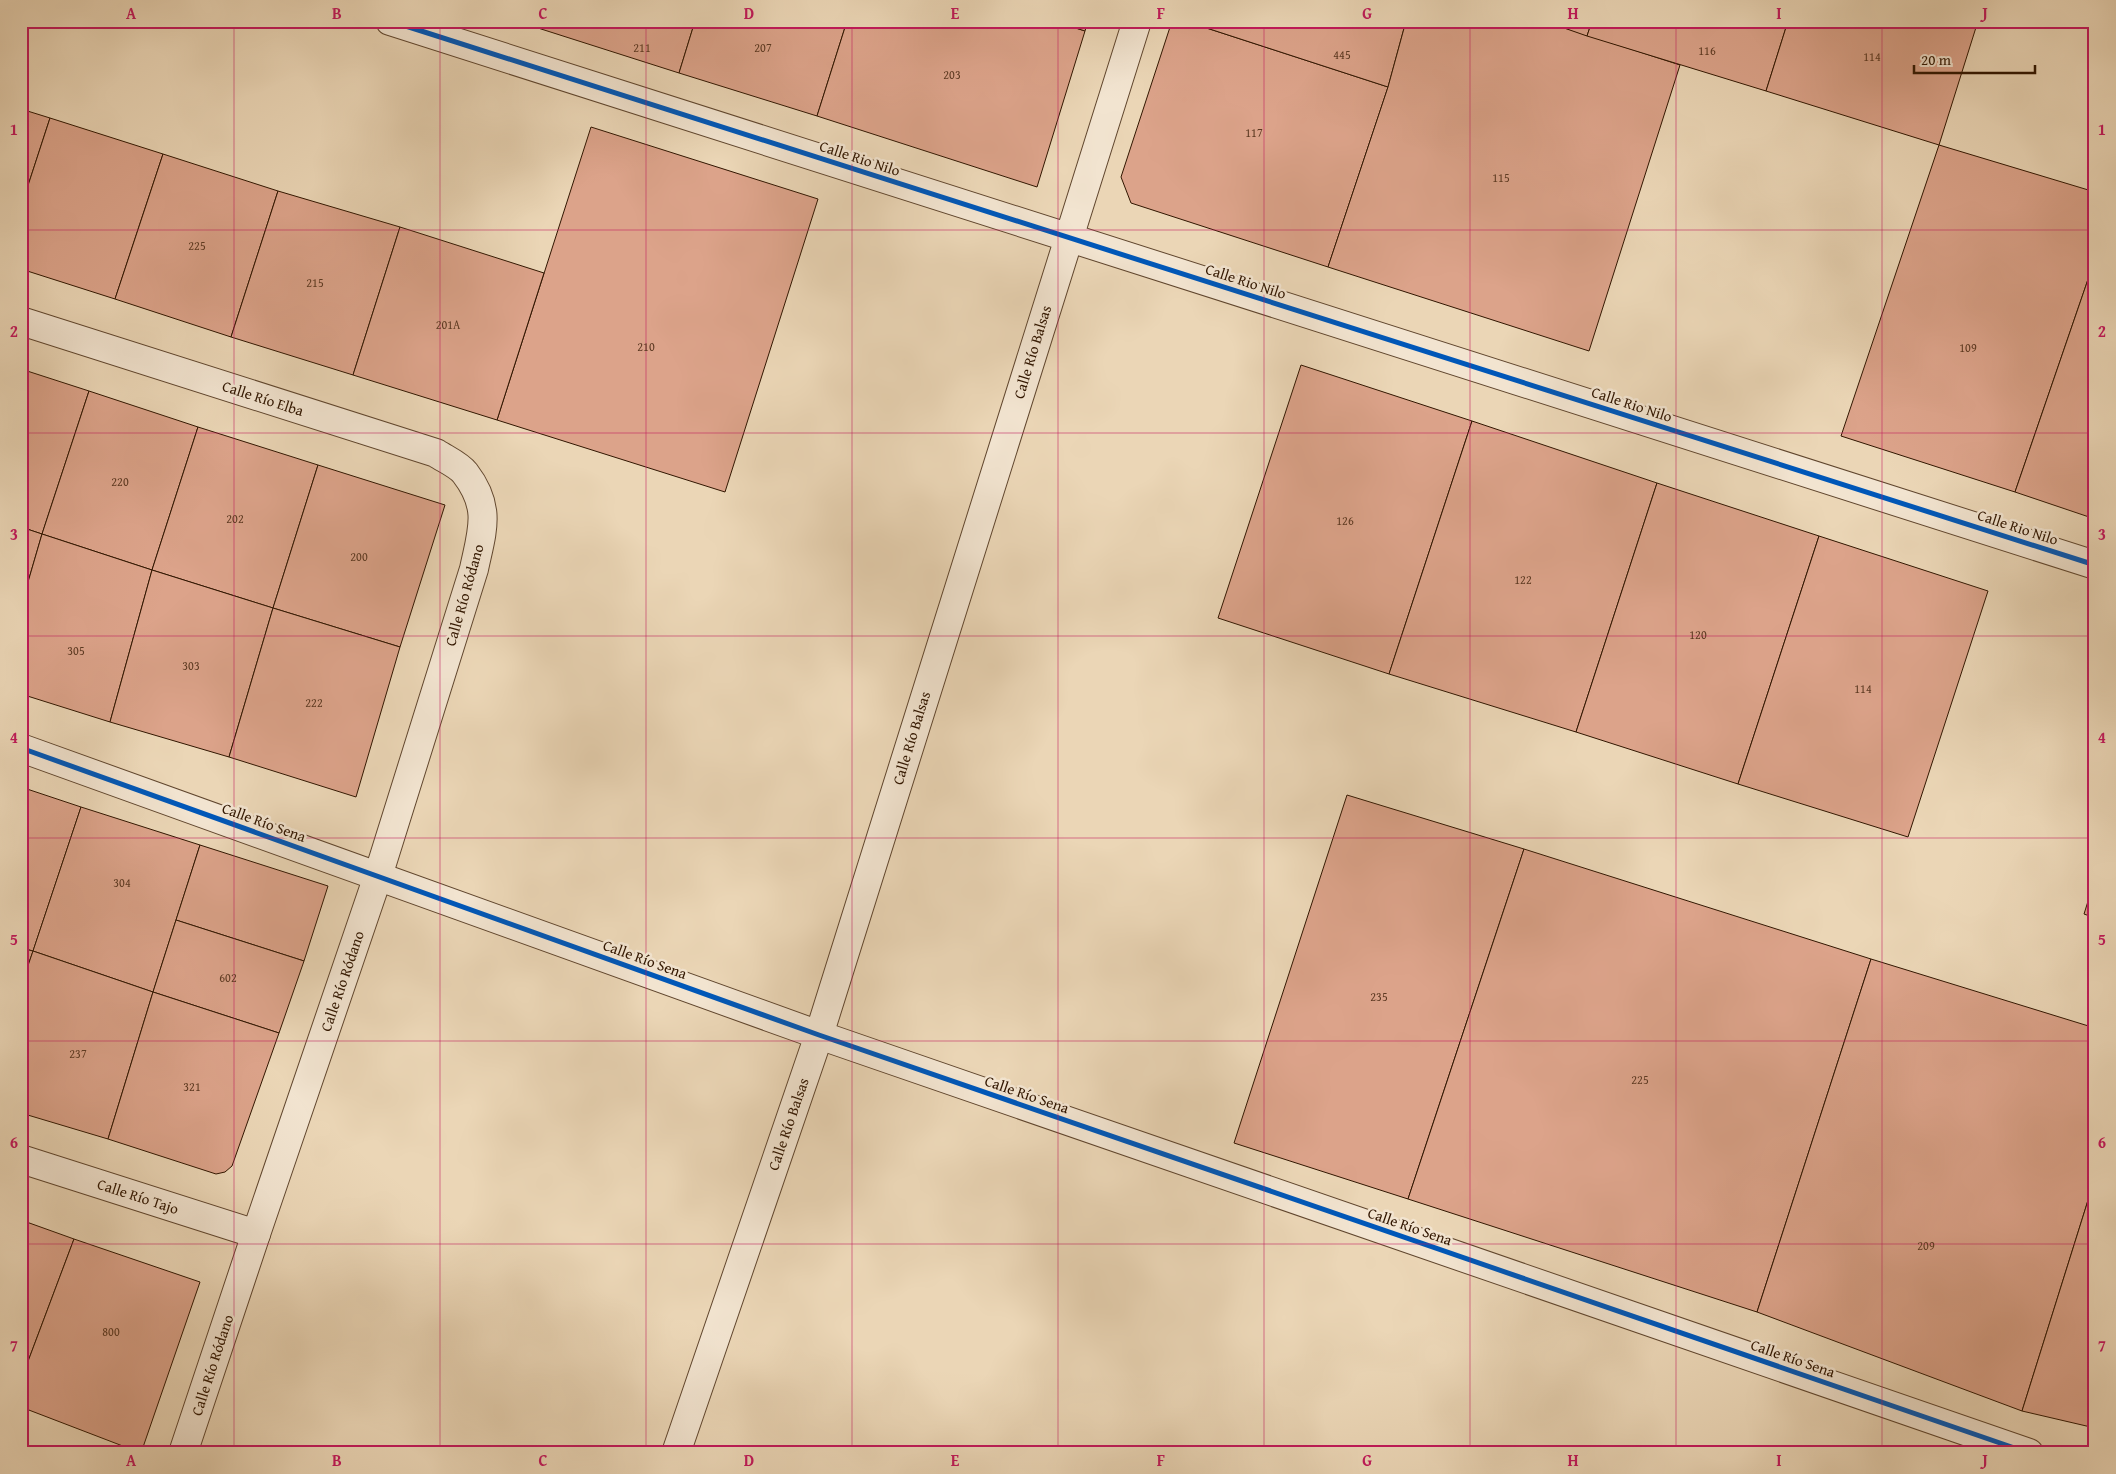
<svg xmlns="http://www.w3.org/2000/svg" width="2116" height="1474" viewBox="0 0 2116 1474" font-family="'Gentium Book Plus',serif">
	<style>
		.building { fill: #dca38a; stroke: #311600 }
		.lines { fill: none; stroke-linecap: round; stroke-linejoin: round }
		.street-casing { stroke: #60462e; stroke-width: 30 }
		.street { stroke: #f2e4d0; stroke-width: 28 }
		.cycleway-casing { stroke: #f2e4d0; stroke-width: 8 }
		.cycleway { stroke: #0057b8; stroke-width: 5 }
		.grid { fill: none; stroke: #c2185b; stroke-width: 1; stroke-opacity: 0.55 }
		.labels { text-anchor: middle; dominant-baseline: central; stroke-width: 5; stroke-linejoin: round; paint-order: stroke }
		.number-label { font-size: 12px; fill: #5c3922 }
		.street-label { font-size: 15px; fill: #311600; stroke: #f2e4d0 }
		.neatline { fill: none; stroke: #c2185b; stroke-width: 2 }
		.grid-label { font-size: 16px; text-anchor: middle; font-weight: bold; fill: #c2185b }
	</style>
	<rect width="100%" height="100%" fill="#ebd6b6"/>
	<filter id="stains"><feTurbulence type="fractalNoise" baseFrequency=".004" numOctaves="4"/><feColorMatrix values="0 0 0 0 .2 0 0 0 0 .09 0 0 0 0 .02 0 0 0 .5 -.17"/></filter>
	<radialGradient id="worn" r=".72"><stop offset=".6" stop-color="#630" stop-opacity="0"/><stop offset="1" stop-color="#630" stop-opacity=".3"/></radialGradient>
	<g class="building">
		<path d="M516,21H695L679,73Z"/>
		<path d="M695,21H847L817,116L679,73Z"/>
		<path d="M847,21H1054L1085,31L1037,187L817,116Z"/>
		<path d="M1054,21H1088L1085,31Z"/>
		<path d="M1172,21H1185L1388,87L1328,267L1131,203L1121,177Z"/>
		<path d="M1185,21H1406L1388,87Z"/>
		<path d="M1406,21H1544L1680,65L1589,351L1328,267L1388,87Z"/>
		<path d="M1544,21H1592L1587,36Z"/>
		<path d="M1592,21H1788L1766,91L1587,36Z"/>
		<path d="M1788,21H1978L1939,145L1766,91Z"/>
		<path d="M21,109L50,118L21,207Z"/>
		<path d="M50,118L163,154L115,299L21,269V207Z"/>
		<path d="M591,127L818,199L725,492L497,420Z"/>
		<path d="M1939,145L2095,192V259L2015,492L1841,436Z"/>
		<path d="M163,154L278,191L231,337L115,299Z"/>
		<path d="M278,191L400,227L353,375L231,337Z"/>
		<path d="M400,227L544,273L497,420L353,375Z"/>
		<path d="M2095,259V519L2015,492Z"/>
		<path d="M1301,365L1472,421L1389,674L1218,618Z"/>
		<path d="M21,369L89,391L42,534L21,527Z"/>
		<path d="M89,391L198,427L152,570L42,534Z"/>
		<path d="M1472,421L1657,483L1576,732L1389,674Z"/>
		<path d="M198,427L318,465L273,608L152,570Z"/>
		<path d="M318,465L445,505L400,647L273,608Z"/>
		<path d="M1657,483L1819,536L1738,784L1576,732Z"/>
		<path d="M21,527L42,534L21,606Z"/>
		<path d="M42,534L152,570L110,722L21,694V606Z"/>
		<path d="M1819,536L1988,591L1908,837L1738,784Z"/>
		<path d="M152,570L273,608L229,757L110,722Z"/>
		<path d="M273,608L400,647L356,797L229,757Z"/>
		<path d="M21,787L81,807L33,951L21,948Z"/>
		<path d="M1347,795L1524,849L1408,1199L1234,1143Z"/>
		<path d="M81,807L200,845L153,992L33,951Z"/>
		<path d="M200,845L328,886L304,961L176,920Z"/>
		<path d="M1524,849L1871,959L1757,1312L1408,1199Z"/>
		<path d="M2095,879V918L2084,914Z"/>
		<path d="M176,920L304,961L279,1033L153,992Z"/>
		<path d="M21,948L33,951L21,986Z"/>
		<path d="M33,951L153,992L108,1139L21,1113V986Z"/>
		<path d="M1871,959L2095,1028V1178L2022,1411L1757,1312Z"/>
		<path d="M153,992L279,1033L232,1166L225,1172L216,1174L108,1139Z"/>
		<path d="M2095,1178V1428L2022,1411Z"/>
		<path d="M21,1220L74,1239L21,1380Z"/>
		<path d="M74,1239L200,1282L141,1453L21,1407V1380Z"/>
	</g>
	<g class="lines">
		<g class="street-casing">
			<g id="street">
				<path d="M390,21L2095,565"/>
				<path d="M21,321L436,453C445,459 459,465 465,473C492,508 482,531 474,569L378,876L256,1234L183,1453"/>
				<path d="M21,748L819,1035L2029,1453"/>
				<path d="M21,1159L256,1234"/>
				<path d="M676,1453L819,1035L1137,21"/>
			</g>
		</g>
		<use href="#street" class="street"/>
		<g class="cycleway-casing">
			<g id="cycleway">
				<path d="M390,21L2095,565"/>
				<path d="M21,748L819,1035L2029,1453"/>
			</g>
		</g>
		<use href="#cycleway" class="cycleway"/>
	</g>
	<path class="grid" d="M234,21V1453M440,21V1453M646,21V1453M852,21V1453M1058,21V1453M1264,21V1453M1470,21V1453M1676,21V1453M1882,21V1453M21,230H2095M21,433H2095M21,636H2095M21,838H2095M21,1041H2095M21,1244H2095"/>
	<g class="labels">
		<g class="number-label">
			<text x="642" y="47">211</text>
			<text x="763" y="47">207</text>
			<text x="1707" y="50">116</text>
			<text x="1342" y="54">445</text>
			<text x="1872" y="56">114</text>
			<text x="952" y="74">203</text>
			<text x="1254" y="132">117</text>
			<text x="1501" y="177">115</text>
			<text x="197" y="245">225</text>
			<text x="315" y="282">215</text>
			<text x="448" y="324">201A</text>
			<text x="646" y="346">210</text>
			<text x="1968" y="347">109</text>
			<text x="120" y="481">220</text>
			<text x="235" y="518">202</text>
			<text x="1345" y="520">126</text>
			<text x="359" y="556">200</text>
			<text x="1523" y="579">122</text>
			<text x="1698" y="634">120</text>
			<text x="76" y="650">305</text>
			<text x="191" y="665">303</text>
			<text x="1863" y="688">114</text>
			<text x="314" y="702">222</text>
			<text x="122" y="882">304</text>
			<text x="228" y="977">602</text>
			<text x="1379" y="996">235</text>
			<text x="78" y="1053">237</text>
			<text x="1640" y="1079">225</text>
			<text x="192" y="1086">321</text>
			<text x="1926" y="1245">209</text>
			<text x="111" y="1331">800</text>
		</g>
		<g class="street-label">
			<text transform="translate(860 158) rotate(18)">Calle Rio Nilo</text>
			<text transform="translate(1246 281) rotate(18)">Calle Rio Nilo</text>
			<text transform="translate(1032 352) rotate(-73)">Calle Río Balsas</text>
			<text transform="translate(263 398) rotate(18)">Calle Río Elba</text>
			<text transform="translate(1632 404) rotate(18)">Calle Rio Nilo</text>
			<text transform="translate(2018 527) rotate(18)">Calle Rio Nilo</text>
			<text transform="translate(464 595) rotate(-74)">Calle Río Ródano</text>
			<text transform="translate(911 738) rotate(-73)">Calle Río Balsas</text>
			<text transform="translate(264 822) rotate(20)">Calle Río Sena</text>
			<text transform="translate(645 959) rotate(20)">Calle Río Sena</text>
			<text transform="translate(342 981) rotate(-71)">Calle Río Ródano</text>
			<text transform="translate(1027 1094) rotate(19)">Calle Río Sena</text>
			<text transform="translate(788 1124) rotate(-71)">Calle Río Balsas</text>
			<text transform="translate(138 1196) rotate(18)">Calle Río Tajo</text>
			<text transform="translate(1410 1226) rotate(19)">Calle Río Sena</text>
			<text transform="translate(1793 1358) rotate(19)">Calle Río Sena</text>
			<text transform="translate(212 1365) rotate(-72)">Calle Río Ródano</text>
		</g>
	</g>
	<rect width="2116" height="1474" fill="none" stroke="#ebd6b6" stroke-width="55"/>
	<path d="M1914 65v8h121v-8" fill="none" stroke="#311600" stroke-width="2.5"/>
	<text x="1921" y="65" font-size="15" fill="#311600" stroke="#f2e4d0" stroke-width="4" paint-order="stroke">20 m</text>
	<rect x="28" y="28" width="2060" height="1418" class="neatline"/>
	<g class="grid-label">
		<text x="131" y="19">A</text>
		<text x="337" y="19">B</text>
		<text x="543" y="19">C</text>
		<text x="749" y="19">D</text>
		<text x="955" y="19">E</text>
		<text x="1161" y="19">F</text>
		<text x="1367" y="19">G</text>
		<text x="1573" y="19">H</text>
		<text x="1779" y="19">I</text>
		<text x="1985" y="19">J</text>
		<text x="14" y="135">1</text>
		<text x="2102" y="135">1</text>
		<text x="14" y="337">2</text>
		<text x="2102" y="337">2</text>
		<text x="14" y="540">3</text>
		<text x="2102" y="540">3</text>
		<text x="14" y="743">4</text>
		<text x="2102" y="743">4</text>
		<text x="14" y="945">5</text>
		<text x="2102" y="945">5</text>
		<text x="14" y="1148">6</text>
		<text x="2102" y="1148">6</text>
		<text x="14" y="1351">7</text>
		<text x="2102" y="1351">7</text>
		<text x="131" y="1466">A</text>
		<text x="337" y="1466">B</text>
		<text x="543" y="1466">C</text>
		<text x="749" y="1466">D</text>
		<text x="955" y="1466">E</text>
		<text x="1161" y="1466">F</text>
		<text x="1367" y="1466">G</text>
		<text x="1573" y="1466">H</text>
		<text x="1779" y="1466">I</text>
		<text x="1985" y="1466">J</text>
	</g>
	<rect width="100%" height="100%" filter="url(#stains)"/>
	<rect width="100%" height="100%" fill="url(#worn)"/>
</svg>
